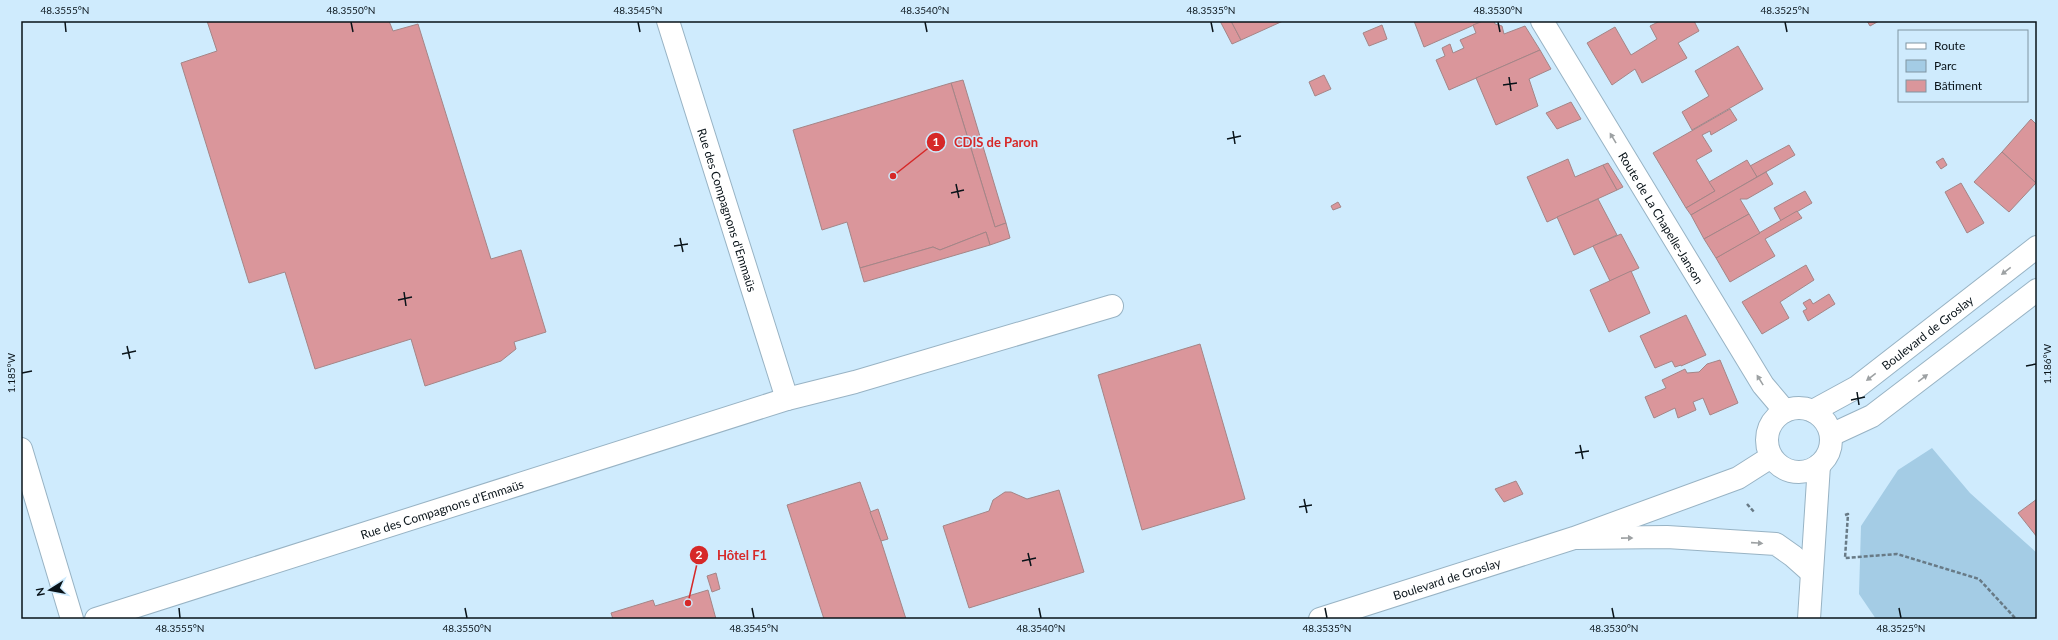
<svg xmlns="http://www.w3.org/2000/svg" width="2058" height="640" viewBox="0 0 2058 640" font-family="Lato,sans-serif">
	<style>
		.green { fill: #a4cce5 }
		.building { fill: #da969b; stroke: #a48587 }
		.lines { fill: none; stroke-linecap: round; stroke-linejoin: round }
		.minor-casing { stroke: #98b3c4; stroke-width: 24 }
		.tertiary-casing { stroke: #98b3c4; stroke-width: 24 }
		.secondary-casing { stroke: #98b3c4; stroke-width: 24 }
		.path { stroke: #687a86; stroke-width: 2.5; stroke-dasharray: 4 2; stroke-linecap: butt }
		.minor { stroke: #fff; stroke-width: 22 }
		.tertiary { stroke: #fff; stroke-width: 22 }
		.secondary { stroke: #fff; stroke-width: 22 }
		.oneway { fill: #9da1a3 }
		.ticks { fill: none; stroke: #091319; stroke-width: 1.5 }
		.labels { text-anchor: middle; dominant-baseline: central; stroke-width: 3; stroke-linejoin: round; paint-order: stroke }
		.street-label { font-size: 12px; fill: #091319; stroke: #cfebfd }
		.leader { fill: none; stroke: #d62828; stroke-width: 1.5 }
		.callout-dot { fill: #d62828; stroke: #cfebfd; stroke-width: 1.5 }
		.mark-label { font-size: 12px; text-anchor: middle; font-weight: bold; fill: #fff }
		.callout-label { font-size: 13px; text-anchor: middle; font-weight: bold; fill: #d62828; stroke: #cfebfd; stroke-width: 3; stroke-linejoin: round; paint-order: stroke }
		.neatline { fill: none; stroke: #091319; stroke-width: 1.5 }
		.ticks-label { font-size: 10px; text-anchor: middle; fill: #091319 }
	</style>
	<rect width="100%" height="100%" fill="#cfebfd"/>
	<path class="green" d="M1932,448L1970,493L2037,553V619H1876L1859,594L1861,526L1898,470Z"/>
	<g class="building">
		<path d="M207,21H389L393,31L418,24L491,259L521,250L546,332L514,342L516,349L501,361L425,386L411,339L315,369L285,272L249,283L181,63L217,51Z"/>
		<path d="M1220,21H1231L1241,40L1232,44Z"/>
		<path d="M1231,21H1283L1241,40Z"/>
		<path d="M1414,21H1483L1424,47Z"/>
		<path d="M1483,21H1494L1495,24L1502,26L1504,34L1525,26L1540,50L1449,90L1436,60L1445,56L1442,48L1450,44L1453,53L1464,48L1460,40L1476,33L1473,25Z"/>
		<path d="M1660,21H1694L1699,31L1678,43L1687,58L1642,83L1635,69L1612,85L1587,43L1615,27L1631,55L1657,39L1650,26Z"/>
		<path d="M1867,21H1879L1870,26Z"/>
		<path d="M1382,25L1387,39L1369,46L1363,33Z"/>
		<path d="M1738,46L1763,89L1692,130L1682,112L1709,96L1695,71Z"/>
		<path d="M1540,50L1551,69L1529,79L1538,106L1496,125L1476,78Z"/>
		<path d="M1324,75L1331,89L1315,96L1309,82Z"/>
		<path d="M963,80L1006,223L995,227L951,83Z"/>
		<path d="M951,83L995,227L1006,223L1010,238L990,245L986,232L940,250L933,247L860,268L847,222L822,230L793,130Z"/>
		<path d="M1571,102L1581,119L1557,129L1546,113Z"/>
		<path d="M1730,109L1737,120L1711,135L1710,131L1702,135L1712,151L1696,160L1715,191L1686,208L1653,153Z"/>
		<path d="M2031,119L2037,125L2036,183L2002,152Z"/>
		<path d="M1789,145L1795,155L1757,177L1750,166Z"/>
		<path d="M2002,152L2036,183L2009,212L1974,182Z"/>
		<path d="M1943,158L1947,165L1941,169L1936,162Z"/>
		<path d="M1568,159L1575,177L1603,165L1617,190L1547,222L1527,177Z"/>
		<path d="M1747,160L1757,177L1691,215L1686,208L1715,191L1709,182Z"/>
		<path d="M1608,163L1623,187L1617,190L1603,165Z"/>
		<path d="M1766,172L1773,184L1747,199H1740L1749,214L1704,239L1691,215Z"/>
		<path d="M1961,183L1984,223L1967,233L1945,192Z"/>
		<path d="M1805,191L1812,203L1781,221L1774,208Z"/>
		<path d="M1598,199L1617,235L1574,255L1557,217Z"/>
		<path d="M1338,202L1341,207L1333,210L1331,206Z"/>
		<path d="M1797,211L1802,218L1765,239L1775,256L1730,282L1716,258Z"/>
		<path d="M1749,214L1760,233L1716,258L1704,239Z"/>
		<path d="M986,232L990,245L864,282L860,268L933,247L940,250Z"/>
		<path d="M1621,234L1639,268L1610,281L1593,246Z"/>
		<path d="M1806,265L1814,280L1780,302L1789,318L1762,334L1742,302Z"/>
		<path d="M1631,271L1650,313L1609,332L1590,290Z"/>
		<path d="M1829,294L1835,304L1808,321L1803,311L1807,309L1803,303L1810,299L1813,304Z"/>
		<path d="M1686,315L1706,355L1681,366V365L1675,367L1672,361L1655,368L1640,336Z"/>
		<path d="M1200,344L1245,499L1142,530L1098,375Z"/>
		<path d="M1720,360L1738,403L1710,415L1703,398L1693,402L1696,410L1678,418L1675,408L1654,418L1645,397L1666,388L1662,380L1685,369L1687,373L1699,372L1707,364Z"/>
		<path d="M1516,481L1523,494L1504,502L1495,489Z"/>
		<path d="M860,482L881,541L906,619H824L787,505Z"/>
		<path d="M1059,490L1084,572L969,608L943,526L989,511L993,500L1005,492H1011L1027,499Z"/>
		<path d="M2037,499V537L2018,513Z"/>
		<path d="M878,509L888,539L881,541L870,512Z"/>
		<path d="M716,573L720,589L712,592L707,576Z"/>
		<path d="M708,590L716,619H613L611,613L653,600L655,606Z"/>
	</g>
	<g class="lines">
		<g class="minor-casing">
			<g id="minor">
				<path id="s1" d="M668,21L787,399"/>
				<path id="s2" d="M1542,21L1763,385L1785,411"/>
				<path d="M21,449L72,619"/>
				<path id="s3" d="M96,619L787,399L855,382L1112,306"/>
			</g>
		</g>
		<g class="tertiary-casing">
			<g id="tertiary">
				<path d="M1577,538L1667,537L1776,544L1793,556L1811,572"/>
				<path d="M1809,619L1819,465"/>
			</g>
		</g>
		<g class="secondary-casing">
			<g id="secondary">
				<circle cx="1799" cy="440" r="32"/>
				<path id="s4" d="M1813,411L1857,387L2037,247"/>
				<path d="M1831,435L1872,416L2037,290"/>
				<path id="s5" d="M1320,619L1574,538L1738,478L1771,457"/>
			</g>
		</g>
		<g class="path">
			<path d="M1747,504L1755,513"/>
			<path d="M1845,515L1848,514L1845,558L1897,554L1979,579L2016,619"/>
		</g>
		<use href="#minor" class="minor"/>
		<use href="#tertiary" class="tertiary"/>
		<use href="#secondary" class="secondary"/>
	</g>
	<defs><path id="oneway-solid" d="M-6-.8H1V-3.2L6.5 0L1 3.2V.8H-6Z"/></defs>
	<g class="oneway">
		<use href="#oneway-solid" transform="translate(1613 138) rotate(-121)"/>
		<use href="#oneway-solid" transform="translate(2006 271) rotate(142)"/>
		<use href="#oneway-solid" transform="translate(1871 377) rotate(142)"/>
		<use href="#oneway-solid" transform="translate(1923 378) rotate(-37)"/>
		<use href="#oneway-solid" transform="translate(1760 380) rotate(-122)"/>
		<use href="#oneway-solid" transform="translate(1627 538) rotate(-1)"/>
		<use href="#oneway-solid" transform="translate(1757 543) rotate(4)"/>
	</g>
	<path class="ticks" d="M65,22L66,32M351,22L353,32M638,22L640,32M925,22L927,32M1211,22L1213,32M1498,22L1500,32M1785,22L1787,32M1509,77L1511,91M1503,85L1517,83M1233,131L1235,144M1227,139L1241,136M956,184L959,198M951,193L964,190M680,238L683,252M674,246L688,244M404,292L406,306M398,300L412,297M127,346L130,359M122,354L136,351M2026,366L2036,364M22,373L32,371M1857,392L1859,405M1851,400L1865,397M1580,445L1583,459M1575,453L1589,451M1304,499L1307,513M1299,507L1312,505M1028,553L1031,566M1022,561L1036,558M179,608L180,618M465,608L467,618M752,608L754,618M1039,608L1041,618M1325,608L1327,618M1612,608L1614,618M1899,608L1901,618"/>
	<g class="labels">
		<g class="street-label">
			<text stroke="none"><textPath href="#s1" startOffset="198">Rue des Compagnons d'Emmaüs</textPath></text>
			<text stroke="none"><textPath href="#s2" startOffset="230">Route de La Chapelle-Janson</textPath></text>
			<text stroke="none"><textPath href="#s4" startOffset="139">Boulevard de Groslay</textPath></text>
			<text stroke="none"><textPath href="#s3" startOffset="363">Rue des Compagnons d'Emmaüs</textPath></text>
			<text stroke="none"><textPath href="#s5" startOffset="133">Boulevard de Groslay</textPath></text>
		</g>
	</g>
	<path class="leader" d="M893 176L936 142M688 603L699 555"/>
	<g class="callout-dot">
		<circle cx="893" cy="176" r="4"/>
		<circle cx="688" cy="603" r="4"/>
		<circle cx="936" cy="142" r="10"/>
		<circle cx="699" cy="555" r="10"/>
	</g>
	<g class="mark-label">
		<text x="936" y="146">1</text>
		<text x="699" y="559">2</text>
	</g>
	<g class="callout-label">
		<text x="996" y="147">CDIS de Paron</text>
		<text x="742" y="560">Hôtel F1</text>
	</g>
	<rect width="2058" height="640" fill="none" stroke="#cfebfd" stroke-width="44"/>
	<rect x="1898" y="30" width="130" height="72" fill="#cfebfd" stroke="#8095a2"/>
	<rect x="1906" y="43" width="20" height="6" fill="#ffffff" stroke="#8095a2"/>
	<text x="1934" y="50" font-size="12" fill="#091319">Route</text>
	<rect x="1906" y="60" width="20" height="12" fill="#a4cce5" stroke="#8095a2"/>
	<text x="1934" y="70" font-size="12" fill="#091319">Parc</text>
	<rect x="1906" y="80" width="20" height="12" fill="#da969b" stroke="#8095a2"/>
	<text x="1934" y="90" font-size="12" fill="#091319">Bâtiment</text>
	<g transform="translate(50 590) rotate(259)" stroke="#cfebfd" stroke-width="3" paint-order="stroke">
	<path d="M0-3L7 15L0 10L-7 15Z" fill="#091319"/>
	<text y="-6" font-size="11" font-weight="bold" text-anchor="middle" fill="#091319">N</text>
	</g>
	<rect x="22" y="22" width="2014" height="596" class="neatline"/>
	<g class="ticks-label">
		<text x="65" y="14">48.3555°N</text>
		<text x="351" y="14">48.3550°N</text>
		<text x="638" y="14">48.3545°N</text>
		<text x="925" y="14">48.3540°N</text>
		<text x="1211" y="14">48.3535°N</text>
		<text x="1498" y="14">48.3530°N</text>
		<text x="1785" y="14">48.3525°N</text>
		<text transform="translate(2047 364) rotate(-90)" y="4">1.186°W</text>
		<text transform="translate(11 373) rotate(-90)" y="4">1.185°W</text>
		<text x="180" y="632">48.3555°N</text>
		<text x="467" y="632">48.3550°N</text>
		<text x="754" y="632">48.3545°N</text>
		<text x="1041" y="632">48.3540°N</text>
		<text x="1327" y="632">48.3535°N</text>
		<text x="1614" y="632">48.3530°N</text>
		<text x="1901" y="632">48.3525°N</text>
	</g>
</svg>
